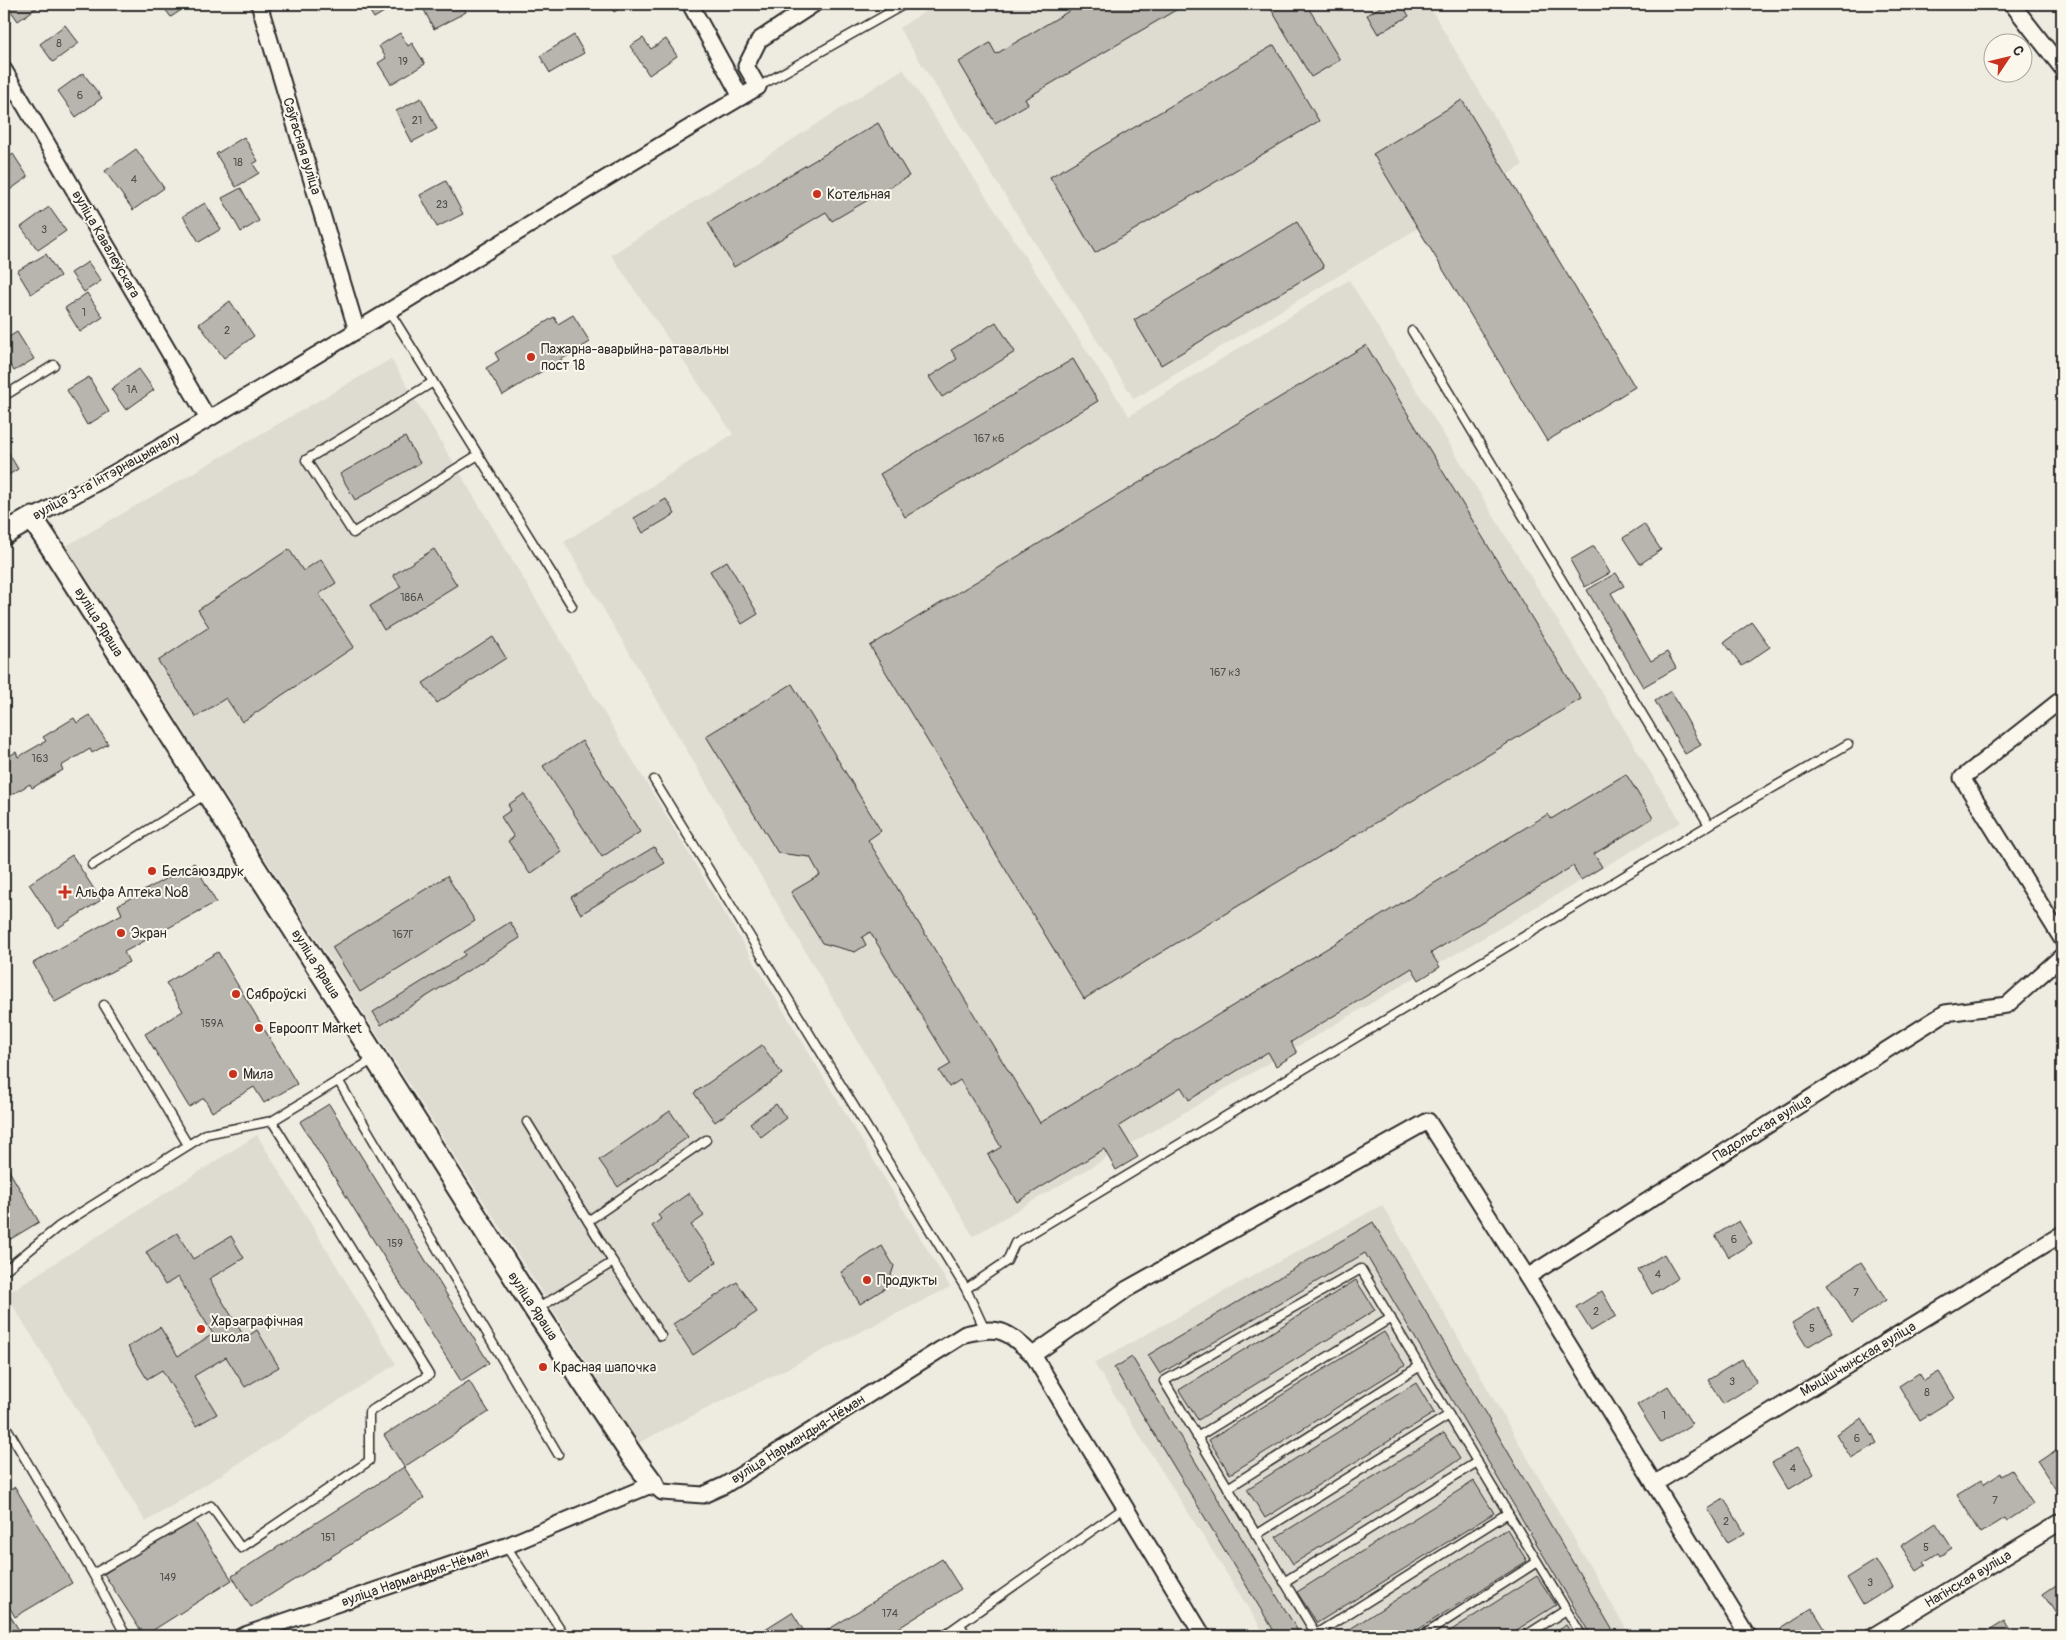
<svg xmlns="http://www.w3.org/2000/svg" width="2066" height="1640" viewBox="0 0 2066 1640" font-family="Pangolin,sans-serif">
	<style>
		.built { fill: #dedbd1 }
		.building { fill: #b8b5ae; stroke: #2b2b2b }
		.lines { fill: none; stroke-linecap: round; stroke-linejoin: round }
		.lane-casing { stroke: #2b2b2b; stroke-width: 11 }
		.street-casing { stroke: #2b2b2b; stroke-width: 19 }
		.secondary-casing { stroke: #2b2b2b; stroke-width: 25 }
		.lane { stroke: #fbf7ec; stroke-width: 8 }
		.street { stroke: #fbf7ec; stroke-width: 15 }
		.secondary { stroke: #fbf7ec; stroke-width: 21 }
		.poi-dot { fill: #c8321e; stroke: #fbf7ec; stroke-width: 2 }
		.labels { text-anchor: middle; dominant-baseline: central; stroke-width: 4; stroke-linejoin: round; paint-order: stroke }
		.number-label { font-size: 11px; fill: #4e4e4c }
		.street-label { font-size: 14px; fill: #2b2b2b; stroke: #fbf7ec }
		.poi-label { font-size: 14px; fill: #2b2b2b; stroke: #fbf7ec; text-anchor: start }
	</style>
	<rect width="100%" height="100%" fill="#eeebe0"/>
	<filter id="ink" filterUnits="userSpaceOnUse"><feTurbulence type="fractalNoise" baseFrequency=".02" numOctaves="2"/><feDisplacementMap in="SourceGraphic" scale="10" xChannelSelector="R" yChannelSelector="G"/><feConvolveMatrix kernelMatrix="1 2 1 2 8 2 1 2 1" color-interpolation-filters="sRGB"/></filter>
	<g filter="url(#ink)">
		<g class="built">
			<path d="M937,4H1428L1523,165L1134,399L899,28Z"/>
			<path d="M903,69L1129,416L1349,280L1681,822L973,1236L564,542L733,434L611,255Z"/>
			<path d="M391,359L950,1287L638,1443L66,546Z"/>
			<path d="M257,1135L396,1364L146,1522L6,1294Z"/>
			<path d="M1382,1205L1630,1636H1266L1094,1363Z"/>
		</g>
		<g class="building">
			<path d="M6,4H42L18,21Z"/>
			<path d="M161,4H190L171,17Z"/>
			<path d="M365,4H397L374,18Z"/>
			<path d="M436,4H462L466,12L434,29L424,10Z"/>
			<path d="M600,4H626L614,12L609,4L603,9Z"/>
			<path d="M1081,4H1186L1025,99L1028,104L995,123L959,62L990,43L996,54Z"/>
			<path d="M1268,4H1306L1340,60L1311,77Z"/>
			<path d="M1386,4H1402L1409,16L1378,34L1367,15Z"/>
			<path d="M65,25L79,43L53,62L40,44Z"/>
			<path d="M400,33L408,46L412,43L425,64L391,84L378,63L386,58L379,46Z"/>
			<path d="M574,35L584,53L550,73L540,56Z"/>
			<path d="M643,38L651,49L666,39L677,56L649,75L630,46Z"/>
			<path d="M1274,45L1319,121L1095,253L1050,177Z"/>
			<path d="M83,73L102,98L76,117L58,91Z"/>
			<path d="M421,98L437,129L412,142L396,111Z"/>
			<path d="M1462,100L1635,387L1547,441L1373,154Z"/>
			<path d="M878,123L909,176L832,221L826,212L734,267L708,223Z"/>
			<path d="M244,137L258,161L253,164L259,173L236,187L216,154Z"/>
			<path d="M136,149L164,188L133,210L105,171Z"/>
			<path d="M13,154L28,177L4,194V161Z"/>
			<path d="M446,181L463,214L437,227L420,195Z"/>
			<path d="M241,188L259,221L241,232L222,198Z"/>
			<path d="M205,203L221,229L199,242L183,216Z"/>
			<path d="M49,207L66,231L38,250L21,227Z"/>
			<path d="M1297,222L1324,267L1161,365L1134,320Z"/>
			<path d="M46,254L60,276L31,294L17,271Z"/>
			<path d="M88,262L101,281L84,292L71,273Z"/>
			<path d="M87,293L103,317L80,332L65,308Z"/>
			<path d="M230,301L254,336L224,358L199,324Z"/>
			<path d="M573,315L590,342L503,395L486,368L499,360L495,353L554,317L558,324Z"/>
			<path d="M996,322L1015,352L942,397L929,377L957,359L951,350Z"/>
			<path d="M17,332L34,359L14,371L4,355V340Z"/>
			<path d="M1366,345L1581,699L1084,999L870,646Z"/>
			<path d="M1073,359L1098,401L905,517L880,474Z"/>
			<path d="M139,369L154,390L126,410L111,389Z"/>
			<path d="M89,377L109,412L87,425L67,390Z"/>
			<path d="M405,437L420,463L355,500L340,474Z"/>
			<path d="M4,445L18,469L4,478Z"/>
			<path d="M666,499L675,514L643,533L634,518Z"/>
			<path d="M1644,524L1661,550L1640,564L1623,538Z"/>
			<path d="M1594,546L1610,573L1585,587L1570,560Z"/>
			<path d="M289,549L303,571L321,559L336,583L319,594L354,647L242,722L226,698L196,717L158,661L209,627L198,610Z"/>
			<path d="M434,549L457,585L384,630L370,606L401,587L393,575Z"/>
			<path d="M727,561L758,614L742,624L710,571Z"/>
			<path d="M1616,573L1624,586L1611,593L1651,661L1667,652L1676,668L1643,687L1587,590Z"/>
			<path d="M1752,622L1770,647L1742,666L1724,642Z"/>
			<path d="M493,637L506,658L437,703L423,683Z"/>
			<path d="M792,684L881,831L868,840L1040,1123L1548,814L1551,819L1626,774L1653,818L1594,854L1602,867L1581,880L1573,866L1431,953L1440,967L1419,980L1412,968L1291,1042L1297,1053L1276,1066L1268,1052L1189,1100L1181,1087L1119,1126L1138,1157L1116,1170L1104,1149L1017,1202L988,1155L1001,1147L960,1080L949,1087L939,1071L951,1064L870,932L862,937L866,945L855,952L822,943L791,892L820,875L810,857L778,853L706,736Z"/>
			<path d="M1671,691L1701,745L1685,754L1655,701Z"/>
			<path d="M90,715L108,744L92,753L90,749L61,766L63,770L32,788L30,784L4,799V759L16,752L18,757L46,741L43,737L74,718L77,723Z"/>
			<path d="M582,741L640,832L602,857L543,766Z"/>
			<path d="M524,794L562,852L530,874L508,841L514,837L501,817L511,810L508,805Z"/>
			<path d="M654,847L665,863L581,914L571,897Z"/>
			<path d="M72,855L101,900L58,928L29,884Z"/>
			<path d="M194,863L216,902L124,952L129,962L55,1002L33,963L122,914L118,905Z"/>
			<path d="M447,876L475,921L360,992L332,947Z"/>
			<path d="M510,922L520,938L381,1025L373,1012L465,955L463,952Z"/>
			<path d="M218,952L297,1084L264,1103L254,1087L212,1112L204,1098L189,1107L145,1034L183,1011L166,983Z"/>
			<path d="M762,1045L782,1074L715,1122L694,1093Z"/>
			<path d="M329,1104L489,1363L461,1381L300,1122Z"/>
			<path d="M776,1104L786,1118L761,1137L750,1123Z"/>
			<path d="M670,1111L688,1137L618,1187L599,1160Z"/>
			<path d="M4,1162L39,1222L9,1240L4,1230Z"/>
			<path d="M689,1193L704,1216L691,1225L717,1262L689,1281L652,1226L661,1219L658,1215Z"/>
			<path d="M1739,1221L1752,1243L1729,1257L1715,1235Z"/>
			<path d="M1373,1222L1616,1636H1591L1365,1253L1160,1374L1148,1355Z"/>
			<path d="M177,1233L193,1259L231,1236L244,1258L209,1279L245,1338L257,1330L279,1367L245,1387L226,1357L194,1376L217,1414L196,1426L162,1370L147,1379L128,1347L160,1327L178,1356L213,1334L178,1277L165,1285L146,1252Z"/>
			<path d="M882,1246L894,1266L887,1287L860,1304L841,1272Z"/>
			<path d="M1664,1254L1678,1278L1652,1294L1638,1270Z"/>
			<path d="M1861,1262L1886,1300L1852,1323L1827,1284Z"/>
			<path d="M1356,1280L1375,1310L1198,1420L1179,1390Z"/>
			<path d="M737,1282L757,1312L693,1355L673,1324Z"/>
			<path d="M1602,1291L1616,1316L1591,1331L1576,1307Z"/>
			<path d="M1818,1307L1832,1332L1807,1347L1792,1323Z"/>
			<path d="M1384,1332L1405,1365L1230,1474L1209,1440Z"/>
			<path d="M1132,1357L1301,1636H1277L1114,1368Z"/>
			<path d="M1742,1359L1757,1383L1723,1404L1708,1380Z"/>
			<path d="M1939,1372L1955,1398L1920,1420L1899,1386L1919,1373L1924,1381Z"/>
			<path d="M469,1381L489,1412L404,1467L384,1435Z"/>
			<path d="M1416,1383L1434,1413L1265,1518L1247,1489Z"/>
			<path d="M1668,1386L1692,1424L1661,1443L1637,1405Z"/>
			<path d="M1862,1418L1877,1443L1851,1458L1836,1434Z"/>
			<path d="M1444,1433L1460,1459L1293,1564L1276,1537Z"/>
			<path d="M2062,1446V1490L2058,1493L2038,1462Z"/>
			<path d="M1798,1447L1814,1474L1788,1490L1772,1463Z"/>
			<path d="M404,1467L424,1498L251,1607L232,1576Z"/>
			<path d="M2011,1470L2033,1504L2007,1521L2005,1518L1981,1533L1957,1495L1981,1480L1983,1484L2000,1473L2001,1476Z"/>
			<path d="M1474,1481L1494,1513L1317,1623L1297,1592Z"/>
			<path d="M15,1487L72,1583L15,1617L4,1598V1494Z"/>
			<path d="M1724,1499L1745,1533L1728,1543L1708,1509Z"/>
			<path d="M192,1518L232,1580L144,1636L104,1574Z"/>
			<path d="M1936,1523L1952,1548L1940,1556L1938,1553L1924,1562L1926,1565L1917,1571L1901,1546Z"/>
			<path d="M1507,1529L1527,1561L1408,1636H1339Z"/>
			<path d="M942,1559L961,1589L886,1636H818Z"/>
			<path d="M1876,1560L1892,1587L1863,1605L1847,1578Z"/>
			<path d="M1537,1576L1556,1605L1507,1636H1442Z"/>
			<path d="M2062,1581V1623L2043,1594Z"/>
			<path d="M4,1606L22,1635L20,1636H4Z"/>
			<path d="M1812,1608L1825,1629L1814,1636H1786L1781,1628Z"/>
			<path d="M792,1612L807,1636H754Z"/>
			<path d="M2005,1621L2014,1636H1981Z"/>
			<path d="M1566,1625L1573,1636H1548Z"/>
		</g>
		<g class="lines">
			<g class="lane-casing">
				<g id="lane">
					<path d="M758,87L905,4"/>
					<path d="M389,311L572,606"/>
					<path d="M433,382L306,460L353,533L478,455"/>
					<path d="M4,396L54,365"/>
					<path d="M654,780L966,1289L985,1330"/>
					<path d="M1709,825L1848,744"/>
					<path d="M92,865L206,794"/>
					<path d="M104,1005L188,1145"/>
					<path d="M338,1080L558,1454"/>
					<path d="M527,1122L613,1262L661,1336"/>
					<path d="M588,1221L706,1140"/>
					<path d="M4,1271L58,1227L206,1134L272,1121"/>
					<path d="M966,1289L1007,1261L1015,1243L1709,825L1412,331"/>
					<path d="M537,1309L613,1262"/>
					<path d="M4,1423L93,1574L211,1506L241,1548L369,1461V1412L429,1375L272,1121L374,1059"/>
					<path d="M1197,1437L1391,1318"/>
					<path d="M1228,1488L1420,1366"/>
					<path d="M1256,1535L1449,1415"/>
					<path d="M506,1546L565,1636"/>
					<path d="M93,1574L126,1636"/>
					<path d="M1284,1582L1477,1462"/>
					<path d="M960,1625L967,1636"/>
					<path d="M1316,1634L1508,1513"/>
					<path d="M943,1636L1124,1508"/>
					<path d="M1317,1636L1164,1381L1361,1269L1582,1636"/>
					<path d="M1422,1636L1537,1562"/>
					<path d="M1525,1636L1566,1610"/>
				</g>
			</g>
			<g class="street-casing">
				<g id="street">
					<path d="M259,4L357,331"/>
					<path d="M690,4L741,97"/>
					<path d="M2012,4L2062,68"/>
					<path d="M4,70L208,419"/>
					<path d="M32,518C280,385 515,230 758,87L746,66L759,40L814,4"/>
					<path d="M2062,699L1962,778L2062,939"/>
					<path d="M1527,1277L1945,1013L2007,1005L2062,956"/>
					<path d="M1033,1355L1127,1289L1428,1121L1527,1277L1748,1636"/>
					<path d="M1654,1484L2062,1234"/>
					<path d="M242,1636L506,1546L653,1484L662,1492L703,1495L725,1485L965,1334C1002,1325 1006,1331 1033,1355L1203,1636"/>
					<path d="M1873,1636L2062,1521"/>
				</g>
			</g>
			<g class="secondary-casing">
				<path id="secondary" d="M4,534L32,518L52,548L536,1311L633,1457L653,1484"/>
			</g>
			<use href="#lane" class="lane"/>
			<use href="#street" class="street"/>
			<use href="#secondary" class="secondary"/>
		</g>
	</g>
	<g class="poi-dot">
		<circle cx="817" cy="194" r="5"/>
		<circle cx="531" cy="357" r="5"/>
		<circle cx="152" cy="871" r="5"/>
		<path d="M62.5 884.5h5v5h5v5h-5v5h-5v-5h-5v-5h5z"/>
		<circle cx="121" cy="933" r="5"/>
		<circle cx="236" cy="994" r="5"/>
		<circle cx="259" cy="1028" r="5"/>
		<circle cx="233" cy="1074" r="5"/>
		<circle cx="867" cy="1280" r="5"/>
		<circle cx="201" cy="1329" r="5"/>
		<circle cx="543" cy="1367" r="5"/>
	</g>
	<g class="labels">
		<g class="number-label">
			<text x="59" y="43">8</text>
			<text x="403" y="61">19</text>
			<text x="80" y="95">6</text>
			<text x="417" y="120">21</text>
			<text x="238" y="162">18</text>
			<text x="134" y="179">4</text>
			<text x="442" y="204">23</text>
			<text x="44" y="229">3</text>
			<text x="84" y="312">1</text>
			<text x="227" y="330">2</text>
			<text x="132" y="389">1А</text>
			<text x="989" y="438">167 к6</text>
			<text x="412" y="597">186А</text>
			<text x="1225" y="672">167 к3</text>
			<text x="40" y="758">163</text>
			<text x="403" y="934">167Г</text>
			<text x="212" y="1023">159А</text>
			<text x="1734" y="1239">6</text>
			<text x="395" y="1243">159</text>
			<text x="1658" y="1274">4</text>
			<text x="1856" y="1292">7</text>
			<text x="1596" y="1311">2</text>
			<text x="1812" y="1328">5</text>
			<text x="1732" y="1381">3</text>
			<text x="1927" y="1392">8</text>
			<text x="1664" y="1415">1</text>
			<text x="1857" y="1438">6</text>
			<text x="1793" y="1468">4</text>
			<text x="1995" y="1500">7</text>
			<text x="1726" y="1521">2</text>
			<text x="328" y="1537">151</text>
			<text x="1926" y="1547">5</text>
			<text x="168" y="1577">149</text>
			<text x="1870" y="1582">3</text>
			<text x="890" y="1613">174</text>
		</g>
		<g class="street-label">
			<text transform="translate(302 146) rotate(73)">Саўгасная вуліца</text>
			<text transform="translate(106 244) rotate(60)">вуліца Кавалеўскага</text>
			<text transform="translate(106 476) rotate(-29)">вуліца 3-га Інтэрнацыяналу</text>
			<text transform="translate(99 622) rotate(58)">вуліца Яраша</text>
			<text transform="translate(316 964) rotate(58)">вуліца Яраша</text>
			<text transform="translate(1762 1128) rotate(-32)">Падольская вуліца</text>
			<text transform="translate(533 1306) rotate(57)">вуліца Яраша</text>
			<text transform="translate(1858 1359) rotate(-31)">Мыцішчынская вуліца</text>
			<text transform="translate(798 1439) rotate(-32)">вуліца Нармандыя-Нёман</text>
			<text transform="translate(415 1577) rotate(-19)">вуліца Нармандыя-Нёман</text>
			<text transform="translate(1968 1579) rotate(-31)">Нагінская вуліца</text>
		</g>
		<g class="poi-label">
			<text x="827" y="194">Котельная</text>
			<text x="541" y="349">Пажарна-аварыйна-ратавальны<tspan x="541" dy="16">пост 18</tspan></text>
			<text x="162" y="871">Белсаюздрук</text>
			<text x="75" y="892">Альфа Аптека №8</text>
			<text x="131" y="933">Экран</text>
			<text x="246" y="994">Сяброўскі</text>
			<text x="269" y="1028">Евроопт Market</text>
			<text x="243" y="1074">Мила</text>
			<text x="877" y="1280">Продукты</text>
			<text x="211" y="1321">Харэаграфічная<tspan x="211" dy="16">школа</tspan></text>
			<text x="553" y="1367">Красная шапочка</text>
		</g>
	</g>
	<rect width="2066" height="1640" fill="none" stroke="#fbf7ec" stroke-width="20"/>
	<rect x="10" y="10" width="2046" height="1620" fill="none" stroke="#2b2b2b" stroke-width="2" filter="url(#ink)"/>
	<g transform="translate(2008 58) rotate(55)"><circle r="24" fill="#fbf7ec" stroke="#a8a59f"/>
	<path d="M0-4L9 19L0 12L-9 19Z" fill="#c8321e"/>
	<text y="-8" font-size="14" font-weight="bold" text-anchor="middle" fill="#2b2b2b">С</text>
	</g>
</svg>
